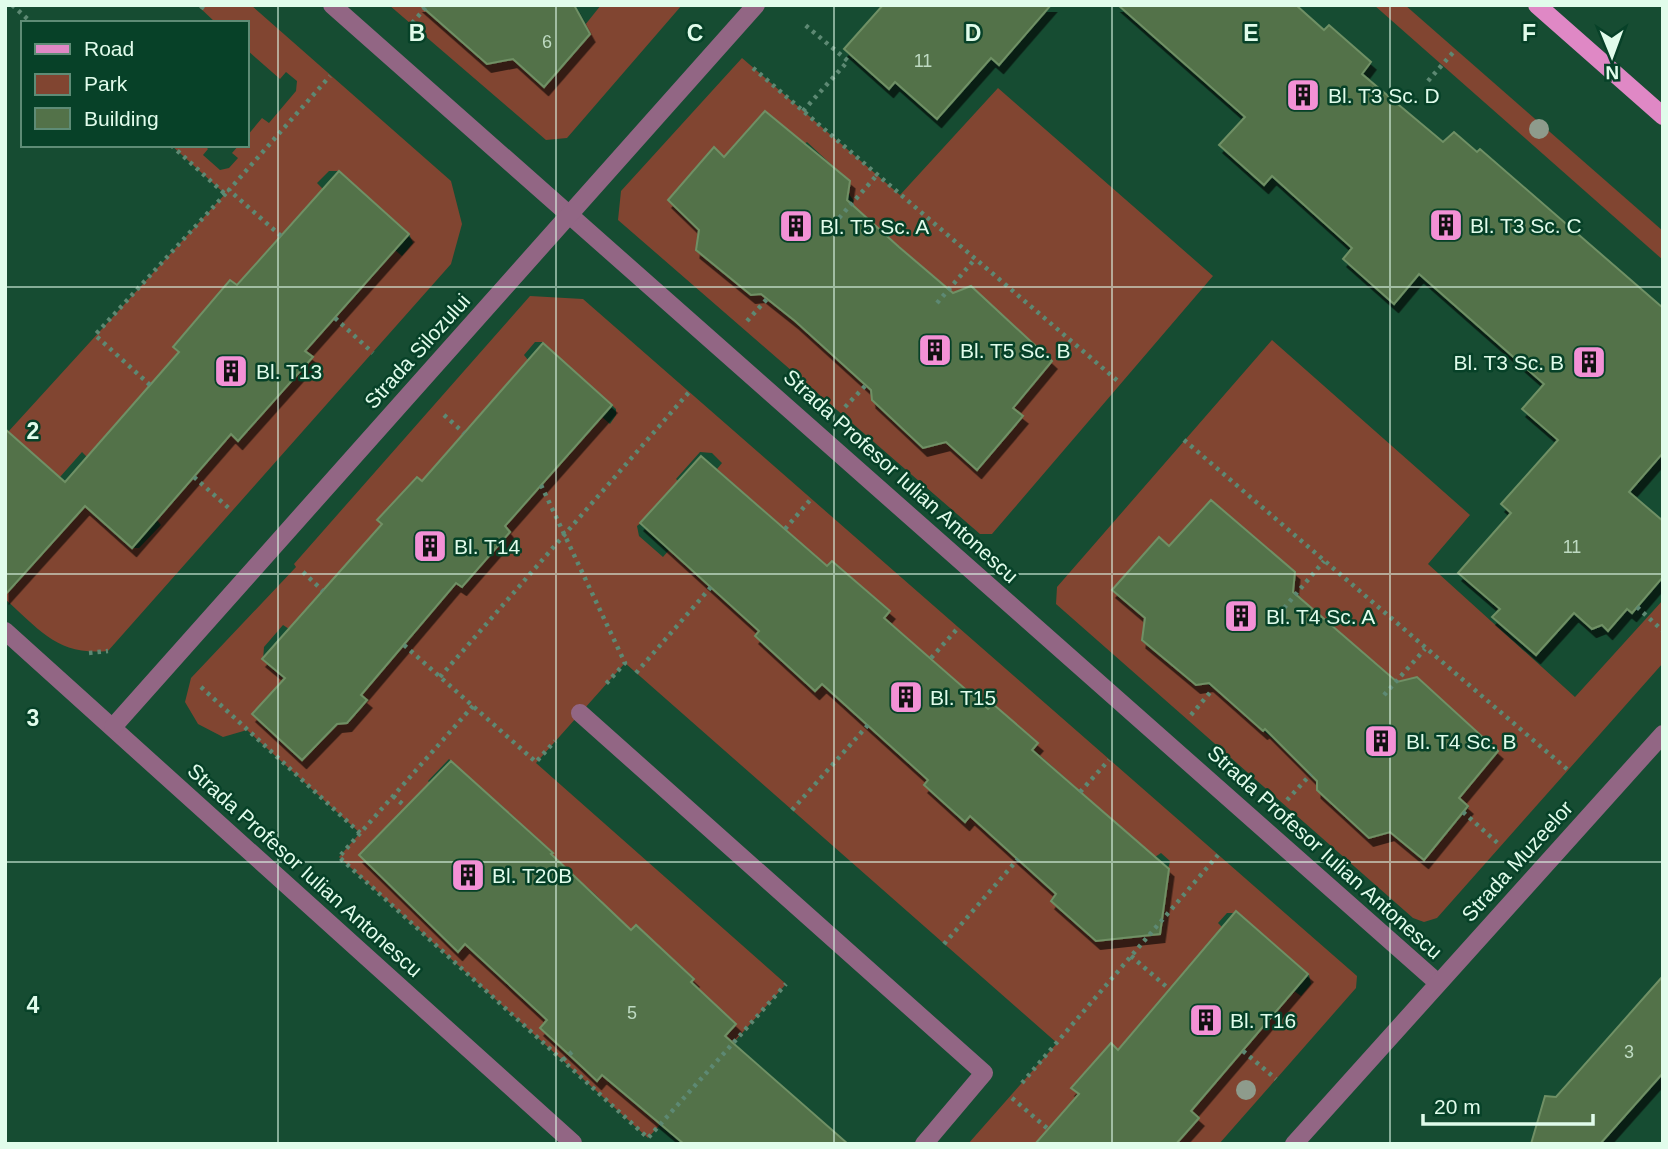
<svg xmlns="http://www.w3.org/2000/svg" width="1668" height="1149" viewBox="0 0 1668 1149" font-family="Helvetica,sans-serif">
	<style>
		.green { fill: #814531; fill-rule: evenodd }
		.building { fill: #537249; stroke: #6f9065; stroke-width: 2; filter: url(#shadow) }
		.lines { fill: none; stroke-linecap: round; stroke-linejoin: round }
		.path { stroke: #5d8973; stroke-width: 4.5; stroke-dasharray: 3.5 5; stroke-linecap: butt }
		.service { stroke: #926684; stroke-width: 18 }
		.minor { stroke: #926684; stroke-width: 18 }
		.primary { stroke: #df88c5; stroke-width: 18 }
		.tree { fill: #8e9b8c }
		.grid { fill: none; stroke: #e1fceb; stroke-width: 2; stroke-opacity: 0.55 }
		.labels { text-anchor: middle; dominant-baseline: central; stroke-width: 5; stroke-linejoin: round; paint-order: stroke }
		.number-label { font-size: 18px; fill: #bedac2 }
		.poi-label { font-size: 21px; fill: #e1fceb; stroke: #074128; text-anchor: start }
		.street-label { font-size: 21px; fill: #e1fceb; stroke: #074128 }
		.grid-label { font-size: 23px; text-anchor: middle; font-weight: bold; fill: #e1fceb; stroke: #074128; stroke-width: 5; stroke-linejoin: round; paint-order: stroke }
	</style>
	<defs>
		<filter id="shadow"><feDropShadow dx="4.5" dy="8" stdDeviation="0" flood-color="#0009"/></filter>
	</defs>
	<rect width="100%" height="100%" fill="#164c32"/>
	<g class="green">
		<path d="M197,5H251L451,181L462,224L451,264L108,651C58,656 40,630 5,599V564L16,573L25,574L33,565L26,559L88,502L132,548H139L161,525L157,520L231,434L239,441L312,357L305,351L395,250L402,256L413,243L409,234L339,171H329L317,183L323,189L237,285L230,280L173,346L179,352L87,457L82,452L60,477L8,432L225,194L171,145H204L208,149L203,155L220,170L229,168L238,158L232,153L239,145H247V136L262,118L269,123L296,91L297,81L286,72L280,79L247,50V23H216Z"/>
		<path d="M389,5H435L507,52L538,82L549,81L590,35L585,25L601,5H682L567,138L546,140Z"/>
		<path d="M1374,5H1405L1663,231V260Z"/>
		<path d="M742,58L900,195L998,88L1213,276L992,534H980L618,220L621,191ZM765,111L803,145L807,142L849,181L848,193L854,201L839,218L856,209L955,295L971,287L1052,360L1013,408L1022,416L982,465L972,466L941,434L923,448L872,400L871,390L860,379L774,302L761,294L751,295L697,250L721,231L672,204V195L714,148L724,157Z"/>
		<path d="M530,296L583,299L1357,976L1356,988L1219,1144H1176L1198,1118L1191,1111L1294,991L1301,996L1311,984L1309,975L1237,913H1227L1218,923L1224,929L1118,1050L1110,1044L1072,1088L1079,1094L1036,1144H968L1057,1043L625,663L536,763L786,984L648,1138L339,857L360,833L247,730L223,737L198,724L185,702L191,678L296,567L294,564ZM535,342H542L616,409V415L610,424L602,417L505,526L510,532L462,587L456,583L361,695L367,700L347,723L337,724L302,761L252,714L285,680L263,660L264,647L283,625L289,629L382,524L377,519L405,491L422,481L528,360L524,355ZM700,452L712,453L722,463L717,469L827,566L832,561L889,610L884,618L1155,857L1161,853L1170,861C1167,885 1115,923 1096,940L1051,901L1056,894L970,816L964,822L924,785L928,780L822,684L755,636L759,631L669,550L663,557L639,536L637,526L686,489L676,479ZM449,759L457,766L487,815L499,803L518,821L514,827L526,838L531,833L553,852L541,864C581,876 609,900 624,938L636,925L694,978L683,991L706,997L736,1024L723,1038L608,1068L597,1080L541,1028L547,1020L471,938L457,951L408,904L420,891L368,859L365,861L359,855L434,788L428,781Z"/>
		<path d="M1272,340L1470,515L1428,564L1575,697L1663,600V663L1437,918L1424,922L1413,918L1056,604L1057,587ZM1211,501L1295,572L1294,583L1289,589L1400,686L1417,677L1498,751L1459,798L1469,807L1428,855L1418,856L1387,823L1369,837L1317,790V780L1307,769L1219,692L1207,684L1196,685L1142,641L1143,632L1154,621L1117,595L1116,585L1159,538L1169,546Z"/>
	</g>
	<g class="building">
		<path d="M420,5H574L590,34L544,87L513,59L487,64Z"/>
		<path d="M883,5H1051L999,65L991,58L937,119L895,82L889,89L844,49Z"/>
		<path d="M1118,5H1296L1324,30L1329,25L1371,62L1362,74L1443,142L1454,132L1477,152L1480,149L1663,308V453L1629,492L1663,521V577L1632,613L1627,609L1608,631L1602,625L1592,629L1574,613L1536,655L1492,617L1500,609L1458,573L1511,513L1501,504L1558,440L1522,409L1544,384L1419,274L1394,304L1343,259L1352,248L1272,176L1264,185L1219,145L1245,117Z"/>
		<path d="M765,111L850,181L847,200L899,247L953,293L971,286L1052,361L1013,408L1023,416L977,470L946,442L923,448L872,400L871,390L795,321L761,294L751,295L696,250L699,230L668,200L714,147L724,157Z"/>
		<path d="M339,171L409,234L305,351L313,357L238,441L231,434L132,548L85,506L5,595V429L65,482L179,352L173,347L230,280L237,285Z"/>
		<path d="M543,343L612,405L505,526L510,532L462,587L456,583L361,695L367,700L347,723L337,724L302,760L252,714L285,678L262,659L382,524L377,520L417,477L422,481Z"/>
		<path d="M701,456L827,566L832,561L890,611L884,618L988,709L993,704L1038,743L1032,750L1169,869L1160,934L1096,941L1051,901L1056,894L970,816L965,822L924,785L928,780L822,684L815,691L755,636L759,631L640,523Z"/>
		<path d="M1211,500L1295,572L1293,592L1397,682L1417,677L1498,751L1459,798L1468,806L1424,860L1390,832L1369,838L1317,790V781L1265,729L1263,731L1209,683L1196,685L1142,640L1145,618L1112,590L1159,537L1169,546Z"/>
		<path d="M451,761L553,853L551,854L631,930L636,925L694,979L691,982L736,1024L725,1036L848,1144H684L602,1075L597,1081L578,1063L540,1028L547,1020L465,944L458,952L359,855Z"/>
		<path d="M1236,911L1308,974L1191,1111L1199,1118L1176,1144H1035L1079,1094L1071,1088L1111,1043L1118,1050Z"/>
		<path d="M1663,976V1073L1600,1144H1531L1545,1096L1556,1097Z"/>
	</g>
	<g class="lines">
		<g class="path">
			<path d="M12,5L32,23"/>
			<path d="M201,9L204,5"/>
			<path d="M412,23L428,5"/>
			<path d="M753,68L1119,382"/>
			<path d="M1428,81L1456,49"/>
			<path d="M803,111L848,61L804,24"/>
			<path d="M171,145L225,194"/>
			<path d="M839,218L877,175"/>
			<path d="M281,236L229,190L330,76"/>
			<path d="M937,303L975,259"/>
			<path d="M335,318L373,353"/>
			<path d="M747,321L767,299"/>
			<path d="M150,385L95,335L229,190"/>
			<path d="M845,407L866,385"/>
			<path d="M444,415L464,433"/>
			<path d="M1184,440L1568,770"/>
			<path d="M194,477L232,511"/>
			<path d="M541,485L625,663L605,685"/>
			<path d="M785,529L811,499"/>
			<path d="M303,572L323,591"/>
			<path d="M1637,607L1663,631"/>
			<path d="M1284,608L1324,561"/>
			<path d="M404,645L536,762L555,741"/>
			<path d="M89,653L108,651"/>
			<path d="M931,658L958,628"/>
			<path d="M636,673L711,587"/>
			<path d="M440,677L690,391"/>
			<path d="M201,687L360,833"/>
			<path d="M1384,695L1425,649"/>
			<path d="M473,706L339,857L648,1138L786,984"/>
			<path d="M1191,715L1213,689"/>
			<path d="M1080,792L1109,760"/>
			<path d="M393,796L406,807"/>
			<path d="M1287,800L1311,774"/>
			<path d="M792,810L868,725"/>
			<path d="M1463,812L1501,846"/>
			<path d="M944,944L1018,859"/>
			<path d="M1131,956L1169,989"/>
			<path d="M1243,1051L1276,1079"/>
			<path d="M563,1060L573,1051"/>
			<path d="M1022,1083L1218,855"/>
			<path d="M1012,1098L1048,1129"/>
		</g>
		<g class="service">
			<path d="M5,631L573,1143"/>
			<path d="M580,713L984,1073L924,1144"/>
		</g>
		<g class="minor">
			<path d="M332,5L1438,983"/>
			<path d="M113,727L756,5"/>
			<path d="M1294,1144L1663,734"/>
		</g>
		<path class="primary" d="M1537,5L1663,116"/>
	</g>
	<g class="tree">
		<circle cx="1539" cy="129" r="10"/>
		<circle cx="1246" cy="1090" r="10"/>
	</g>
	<path class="grid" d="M278,5V1144M556,5V1144M834,5V1144M1112,5V1144M1390,5V1144M5,287H1663M5,574H1663M5,862H1663"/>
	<defs>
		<g id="building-square" transform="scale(1.75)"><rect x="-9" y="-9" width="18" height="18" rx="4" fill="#f391d6" stroke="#074128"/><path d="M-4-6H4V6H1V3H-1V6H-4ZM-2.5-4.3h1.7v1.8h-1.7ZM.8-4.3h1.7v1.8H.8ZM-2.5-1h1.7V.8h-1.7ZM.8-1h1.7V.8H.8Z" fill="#111"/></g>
	</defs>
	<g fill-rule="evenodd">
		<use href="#building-square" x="1303" y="95"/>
		<use href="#building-square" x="1446" y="225"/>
		<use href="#building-square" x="796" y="226"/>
		<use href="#building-square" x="935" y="350"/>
		<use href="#building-square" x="1589" y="362"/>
		<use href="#building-square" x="231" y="371"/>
		<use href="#building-square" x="430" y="546"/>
		<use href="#building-square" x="1241" y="616"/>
		<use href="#building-square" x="906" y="697"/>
		<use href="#building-square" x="1381" y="741"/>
		<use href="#building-square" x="468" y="875"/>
		<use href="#building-square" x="1206" y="1020"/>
	</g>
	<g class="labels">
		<g class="number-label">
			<text x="547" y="42">6</text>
			<text x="923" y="61">11</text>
			<text x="1572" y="547">11</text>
			<text x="632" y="1013">5</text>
			<text x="1629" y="1052">3</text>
		</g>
		<g class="poi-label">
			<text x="1328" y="95">Bl. T3 Sc. D</text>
			<text x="1470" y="225">Bl. T3 Sc. C</text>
			<text x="820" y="226">Bl. T5 Sc. A</text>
			<text x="960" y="350">Bl. T5 Sc. B</text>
			<text x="1564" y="362" text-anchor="end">Bl. T3 Sc. B</text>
			<text x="256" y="371">Bl. T13</text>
			<text x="454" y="546">Bl. T14</text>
			<text x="1266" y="616">Bl. T4 Sc. A</text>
			<text x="930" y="697">Bl. T15</text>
			<text x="1406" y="741">Bl. T4 Sc. B</text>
			<text x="492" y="875">Bl. T20B</text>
			<text x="1230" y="1020">Bl. T16</text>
		</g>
		<g class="street-label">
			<text transform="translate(417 351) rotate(-48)">Strada Silozului</text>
			<text transform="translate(901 476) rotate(42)">Strada Profesor Iulian Antonescu</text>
			<text transform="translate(1325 852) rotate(42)">Strada Profesor Iulian Antonescu</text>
			<text transform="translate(1517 861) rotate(-48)">Strada Muzeelor</text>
			<text transform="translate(305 870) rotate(42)">Strada Profesor Iulian Antonescu</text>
		</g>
	</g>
	<g class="grid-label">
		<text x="417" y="41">B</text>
		<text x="695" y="41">C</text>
		<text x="973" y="41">D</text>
		<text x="1251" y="41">E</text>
		<text x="1529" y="41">F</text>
		<text x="33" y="439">2</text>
		<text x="33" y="726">3</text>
		<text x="33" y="1013">4</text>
	</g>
	<rect width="1668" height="1149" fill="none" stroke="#e1fceb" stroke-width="14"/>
	<rect x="21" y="21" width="228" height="126" fill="#074128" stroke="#5e8c76" stroke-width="2"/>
	<rect x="35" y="44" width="35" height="10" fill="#df88c5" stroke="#5e8c76" stroke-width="2"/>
	<text x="84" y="56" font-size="21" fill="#e1fceb">Road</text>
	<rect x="35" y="74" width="35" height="21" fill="#814531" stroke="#5e8c76" stroke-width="2"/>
	<text x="84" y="91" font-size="21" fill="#e1fceb">Park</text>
	<rect x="35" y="108" width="35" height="21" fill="#537249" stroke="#5e8c76" stroke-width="2"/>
	<text x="84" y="126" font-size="21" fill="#e1fceb">Building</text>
	<g transform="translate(1612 56) rotate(179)" stroke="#074128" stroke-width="5" paint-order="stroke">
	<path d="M0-5L12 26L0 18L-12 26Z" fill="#e1fceb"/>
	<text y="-10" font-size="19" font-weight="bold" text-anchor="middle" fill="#e1fceb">N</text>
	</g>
	<path d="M1423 1114v10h170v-10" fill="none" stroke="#e1fceb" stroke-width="3.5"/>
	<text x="1434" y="1114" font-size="21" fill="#e1fceb" stroke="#074128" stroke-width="5" paint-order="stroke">20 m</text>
</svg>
